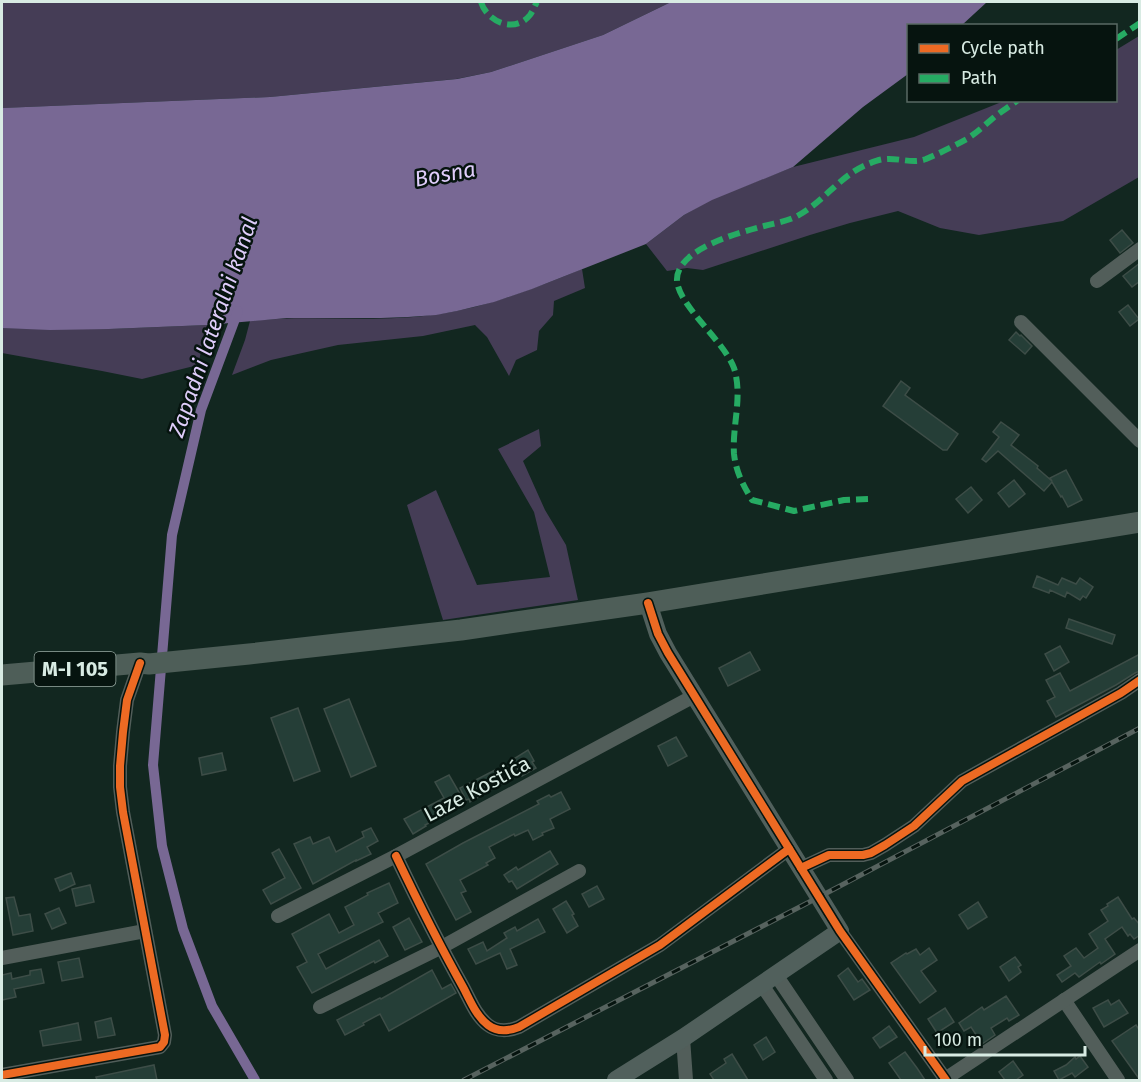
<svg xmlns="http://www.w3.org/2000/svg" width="1141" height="1082" viewBox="0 0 1141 1082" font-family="'Fira Sans',sans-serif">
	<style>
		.green { fill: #453d56 }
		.water { fill: #786894 }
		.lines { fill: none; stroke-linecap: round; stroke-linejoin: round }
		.canal { stroke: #786894; stroke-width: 10 }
		.building { fill: #253e37; stroke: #3d4d47; stroke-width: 1.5 }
		.street { stroke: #525e5a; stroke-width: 14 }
		.secondary { stroke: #51605c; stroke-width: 18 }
		.primary { stroke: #4e5e58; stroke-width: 21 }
		.rail-casing { stroke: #57635f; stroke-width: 5 }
		.rail { stroke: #06140f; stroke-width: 3; stroke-dasharray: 9; stroke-linecap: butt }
		.quiet { stroke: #26ab63; stroke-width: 6; stroke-dasharray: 12 6; stroke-linecap: butt }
		.cycleway-casing { stroke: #06140f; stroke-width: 11 }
		.cycleway { stroke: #ed6a23; stroke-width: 8 }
		.labels { text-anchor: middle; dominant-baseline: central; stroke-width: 5; stroke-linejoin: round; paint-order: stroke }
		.shield { fill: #06140f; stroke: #99aaa3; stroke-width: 1.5 }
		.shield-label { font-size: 20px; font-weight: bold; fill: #d8ebe3 }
		.street-label { font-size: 21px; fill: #d8ebe3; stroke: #06140f }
		.water-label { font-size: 22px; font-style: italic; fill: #dfcdfa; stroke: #06140f }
	</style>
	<rect width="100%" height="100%" fill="#122720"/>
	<g class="green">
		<path d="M2,2H671L603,35L491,72L456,79L270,97L2,108Z"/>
		<path d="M1139,36V177L1063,221L979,235L940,228L898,211L850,223L810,235L703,270L687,268L667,271L646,244L684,215L712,199L793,167L914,137L1004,101L1116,100V50Z"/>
		<path d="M582,269L585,288L554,301L553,315L539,331L537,350L516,360L509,376L487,337L475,325L423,336L338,345L271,360L232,375L245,340L250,321C312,314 375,324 438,314C488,307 535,288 582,269Z"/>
		<path d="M207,325L198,365L142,379L102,371L2,353V328L109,329Z"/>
		<path d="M539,429L541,446L523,461L545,510L566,545L578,600L443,620L407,505L436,490L477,585L550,577L534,512L498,449Z"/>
	</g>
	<path class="water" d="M671,2H987L962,25L908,26V74L863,107L793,167L712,200L684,215L646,244L532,289L494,302L457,311L436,315L408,317L381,318H287L207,325L109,329L50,330L2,328V108L270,97L457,79L491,72L603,35Z"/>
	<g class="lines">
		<path class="canal" d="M238,311L201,410L172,535L153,765L162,846L183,929L212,1006L255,1080"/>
	</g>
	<g class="building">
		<path d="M1122,230L1133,243L1120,253L1110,240Z"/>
		<path d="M1140,263V281L1132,287L1123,276Z"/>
		<path d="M1128,305L1139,319L1130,326L1119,312Z"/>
		<path d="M1016,332L1020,336L1021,335L1032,346L1025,354L1009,340Z"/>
		<path d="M901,381L910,388L905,395L958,434L947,450H943L883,406Z"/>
		<path d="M1001,422L1019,435L1011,445L1038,466L1037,468L1052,481L1050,478L1066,470L1082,500L1068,507L1062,496L1061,497L1052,482L1044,491L998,451L986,462L982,459L999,437L993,432Z"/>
		<path d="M1014,480L1025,494L1009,507L998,493Z"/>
		<path d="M971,487L982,500L968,513L956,499Z"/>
		<path d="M1037,576L1058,585L1062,578L1076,584L1080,578L1093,587L1086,598L1083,596L1080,600L1067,592L1065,597L1050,590L1049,593L1033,587Z"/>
		<path d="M1069,619L1115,635L1112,644L1066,628Z"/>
		<path d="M1060,646L1069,662L1054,671L1045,654Z"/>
		<path d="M750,652L760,670L728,686L719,668Z"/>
		<path d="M1140,654V671L1135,673L1116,685L1056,717L1047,701L1055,697L1046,680L1060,673L1070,691Z"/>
		<path d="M349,699L376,766L351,777L324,709Z"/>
		<path d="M298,708L320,771L294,781L271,718Z"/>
		<path d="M676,737L687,756L668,766L658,746Z"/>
		<path d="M528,750L534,761L532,762L536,768L522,776L512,760Z"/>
		<path d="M222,753L226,770L202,775L199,758Z"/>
		<path d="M495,770L503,783L470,802L469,799L466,800L460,788Z"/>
		<path d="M449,775L460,794L446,802L451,812L425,825L426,826L413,834L404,819L444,798L435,782Z"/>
		<path d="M561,792L570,809L550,819L554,828L542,833L543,835L533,840L528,830L515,836L514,834L489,847L495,858L486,863L488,865L460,880L466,891L461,893L471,912L456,920L426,864L463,843L539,804L537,801L549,795L551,797Z"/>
		<path d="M371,828L378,841L367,847L371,854L356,861V860L313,884L294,844L310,837L313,844L329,837L336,852L364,837L362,832Z"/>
		<path d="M279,849L301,888L271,904L263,890L285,878L272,853Z"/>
		<path d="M550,851L558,864L517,889L512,881L509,882L504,875L516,867L518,870Z"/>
		<path d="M71,873L75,884L60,891L55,879Z"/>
		<path d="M389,883L398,903L378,913L383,922L318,954L326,969L379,940L388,956L375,963L374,961L312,993L297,967L307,962L292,934L329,914L339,933L354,925L345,907L368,895L367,893Z"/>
		<path d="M90,885L94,902L76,906L72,889Z"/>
		<path d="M597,886L604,899L589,907L582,894Z"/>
		<path d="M14,897L19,916L30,914L33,931L13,935L6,898Z"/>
		<path d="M1118,897L1132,919L1134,918L1140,925V935L1134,939L1130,934L1128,936L1122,927L1105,939L1115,954L1101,964L1100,962L1079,977L1075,973L1062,982L1057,975L1071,966L1064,956L1076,948L1084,958L1098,948L1089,934L1108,921L1101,910L1108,906L1107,904Z"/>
		<path d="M566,901L574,914L572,915L578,926L567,933L553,909Z"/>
		<path d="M978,902L987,917L968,929L959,915Z"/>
		<path d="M59,908L66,923L52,929L45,914Z"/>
		<path d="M409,918L422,942L405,950L393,927Z"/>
		<path d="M538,919L545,932L510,949L517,965L507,969L500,953L476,964L468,949L483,942L487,951L507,938L504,933L515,927L517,931Z"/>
		<path d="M929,948L937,960L921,971L936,991L920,1003L891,963L906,953L907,954L916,949L920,955Z"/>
		<path d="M1015,957L1021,965L1018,967L1021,972L1009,981L1000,967Z"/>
		<path d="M79,958L83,977L62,981L58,962Z"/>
		<path d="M848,968L858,982L862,979L870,990L854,1000L838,976Z"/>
		<path d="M41,969L44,983L14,989L16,997L2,1000V975L11,973L12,979L30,975V971Z"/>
		<path d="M432,970L442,989L451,984L456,993L389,1031L380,1014L363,1023L364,1025L345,1035L337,1020L380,998L381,999Z"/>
		<path d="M1006,996L1019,1015L1009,1021L1007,1018L991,1028L995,1035L982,1044L971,1027L964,1031L959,1023L982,1007L984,1010Z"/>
		<path d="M1108,1000L1111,1005L1119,1000L1128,1013L1104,1027L1093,1008Z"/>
		<path d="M945,1008L954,1022L937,1033L928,1019Z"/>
		<path d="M111,1018L115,1035L98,1038L95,1022Z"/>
		<path d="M78,1023L81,1040L43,1046L40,1031Z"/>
		<path d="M1136,1025L1140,1031V1080L1112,1041Z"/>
		<path d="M889,1026L897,1037L880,1048L873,1038Z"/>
		<path d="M766,1037L775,1052L763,1060L754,1045Z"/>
		<path d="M905,1052L917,1068L925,1080H901L889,1063Z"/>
		<path d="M732,1054L748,1080H714L710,1074L726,1063L724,1059Z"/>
		<path d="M1080,1056L1088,1067L1075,1077L1072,1073L1059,1080L1054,1071L1066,1065L1075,1057L1076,1059Z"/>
		<path d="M1013,1061L1023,1075L1016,1080H1005L999,1072Z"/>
		<path d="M154,1065L157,1080H97L96,1077Z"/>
	</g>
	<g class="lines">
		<g class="street">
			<path d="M1097,281L1140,249"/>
			<path d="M1021,322L1140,441"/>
			<path d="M396,856C417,900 439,944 463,987C470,1000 476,1016 488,1025C497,1032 509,1031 519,1027L660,945L789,849"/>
			<path d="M801,868L829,855H863L871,853L885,845L914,826L962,781L1121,693L1140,680"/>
			<path d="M278,916L396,856L694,696"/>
			<path d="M840,931L946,1080"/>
			<path d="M2,958L145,931"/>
			<path d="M776,975L847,1080"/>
			<path d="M762,985L826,1080"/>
			<path d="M1064,1000L1118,1080"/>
			<path d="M320,1007L440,948L579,871"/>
			<path d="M683,1038L686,1080"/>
			<path d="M2,1075L160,1047L164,1042L165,1035L123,812L120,787V766L123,732L127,700L140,663"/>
			<path d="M945,1079L1140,950"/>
		</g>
		<path class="secondary" d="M616,1080L683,1038L840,931L668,653L658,634L648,603"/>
		<path class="primary" d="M2,675L140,663L149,664L249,654L461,630L648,603L1140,522"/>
		<g class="rail-casing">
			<path id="rail" d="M464,1080L819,897L1140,728"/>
		</g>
		<use href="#rail" class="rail"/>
		<g class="quiet">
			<path d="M481,2C487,22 515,34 530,15C533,11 535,5 537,2"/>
			<path d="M1116,39L1140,23"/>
			<path d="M868,499L844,500L794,511L752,500C743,485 736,472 734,454C732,425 743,397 734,368C724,341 679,306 677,281C675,249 741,232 764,226C775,223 789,221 799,215C824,201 841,175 868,164C873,162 880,159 886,159C899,158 913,164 926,159C940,153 954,146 967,139C976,133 984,126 992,119C1000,112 1009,107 1018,100"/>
		</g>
		<g class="cycleway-casing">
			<g id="cycleway">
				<path d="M648,603L658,634L668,653L840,931L946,1080"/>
				<path d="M396,856C417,900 439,944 463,987C470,1000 476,1016 488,1025C497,1032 509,1031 519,1027L660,945L789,849"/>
				<path d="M801,868L829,855H863L871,853L885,845L914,826L962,781L1121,693L1140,680"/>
				<path d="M2,1075L160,1047L164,1042L165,1035L123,812L120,787V766L123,732L127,700L140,663"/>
			</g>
		</g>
		<use href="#cycleway" class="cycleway"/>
	</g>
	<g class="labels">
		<rect class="shield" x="34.5" y="652" width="81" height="34" rx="4.5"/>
		<g class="shield-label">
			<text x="75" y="669">M-I 105</text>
		</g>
		<g class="street-label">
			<text transform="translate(477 789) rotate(-28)">Laze Kostića</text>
		</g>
		<g class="water-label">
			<text transform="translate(445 174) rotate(-10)">Bosna</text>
			<text transform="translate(213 327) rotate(-71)">Zapadni lateralni kanal</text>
		</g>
	</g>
	<rect width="1141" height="1082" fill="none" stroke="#d8ebe3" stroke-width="6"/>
	<rect x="907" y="24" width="210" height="78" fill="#06140f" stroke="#5a6a64" stroke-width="1.5"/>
	<rect x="919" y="44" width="30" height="9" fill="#ed6a23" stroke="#5a6a64" stroke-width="1.5"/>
	<text x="961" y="54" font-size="18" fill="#d8ebe3">Cycle path</text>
	<rect x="919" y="74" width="30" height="9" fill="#26ab63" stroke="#5a6a64" stroke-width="1.5"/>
	<text x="961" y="84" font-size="18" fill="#d8ebe3">Path</text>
	<path d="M925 1046v9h160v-9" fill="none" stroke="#d8ebe3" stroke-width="3"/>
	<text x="934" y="1046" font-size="18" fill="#d8ebe3" stroke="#06140f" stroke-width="4.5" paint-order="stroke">100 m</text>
</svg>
